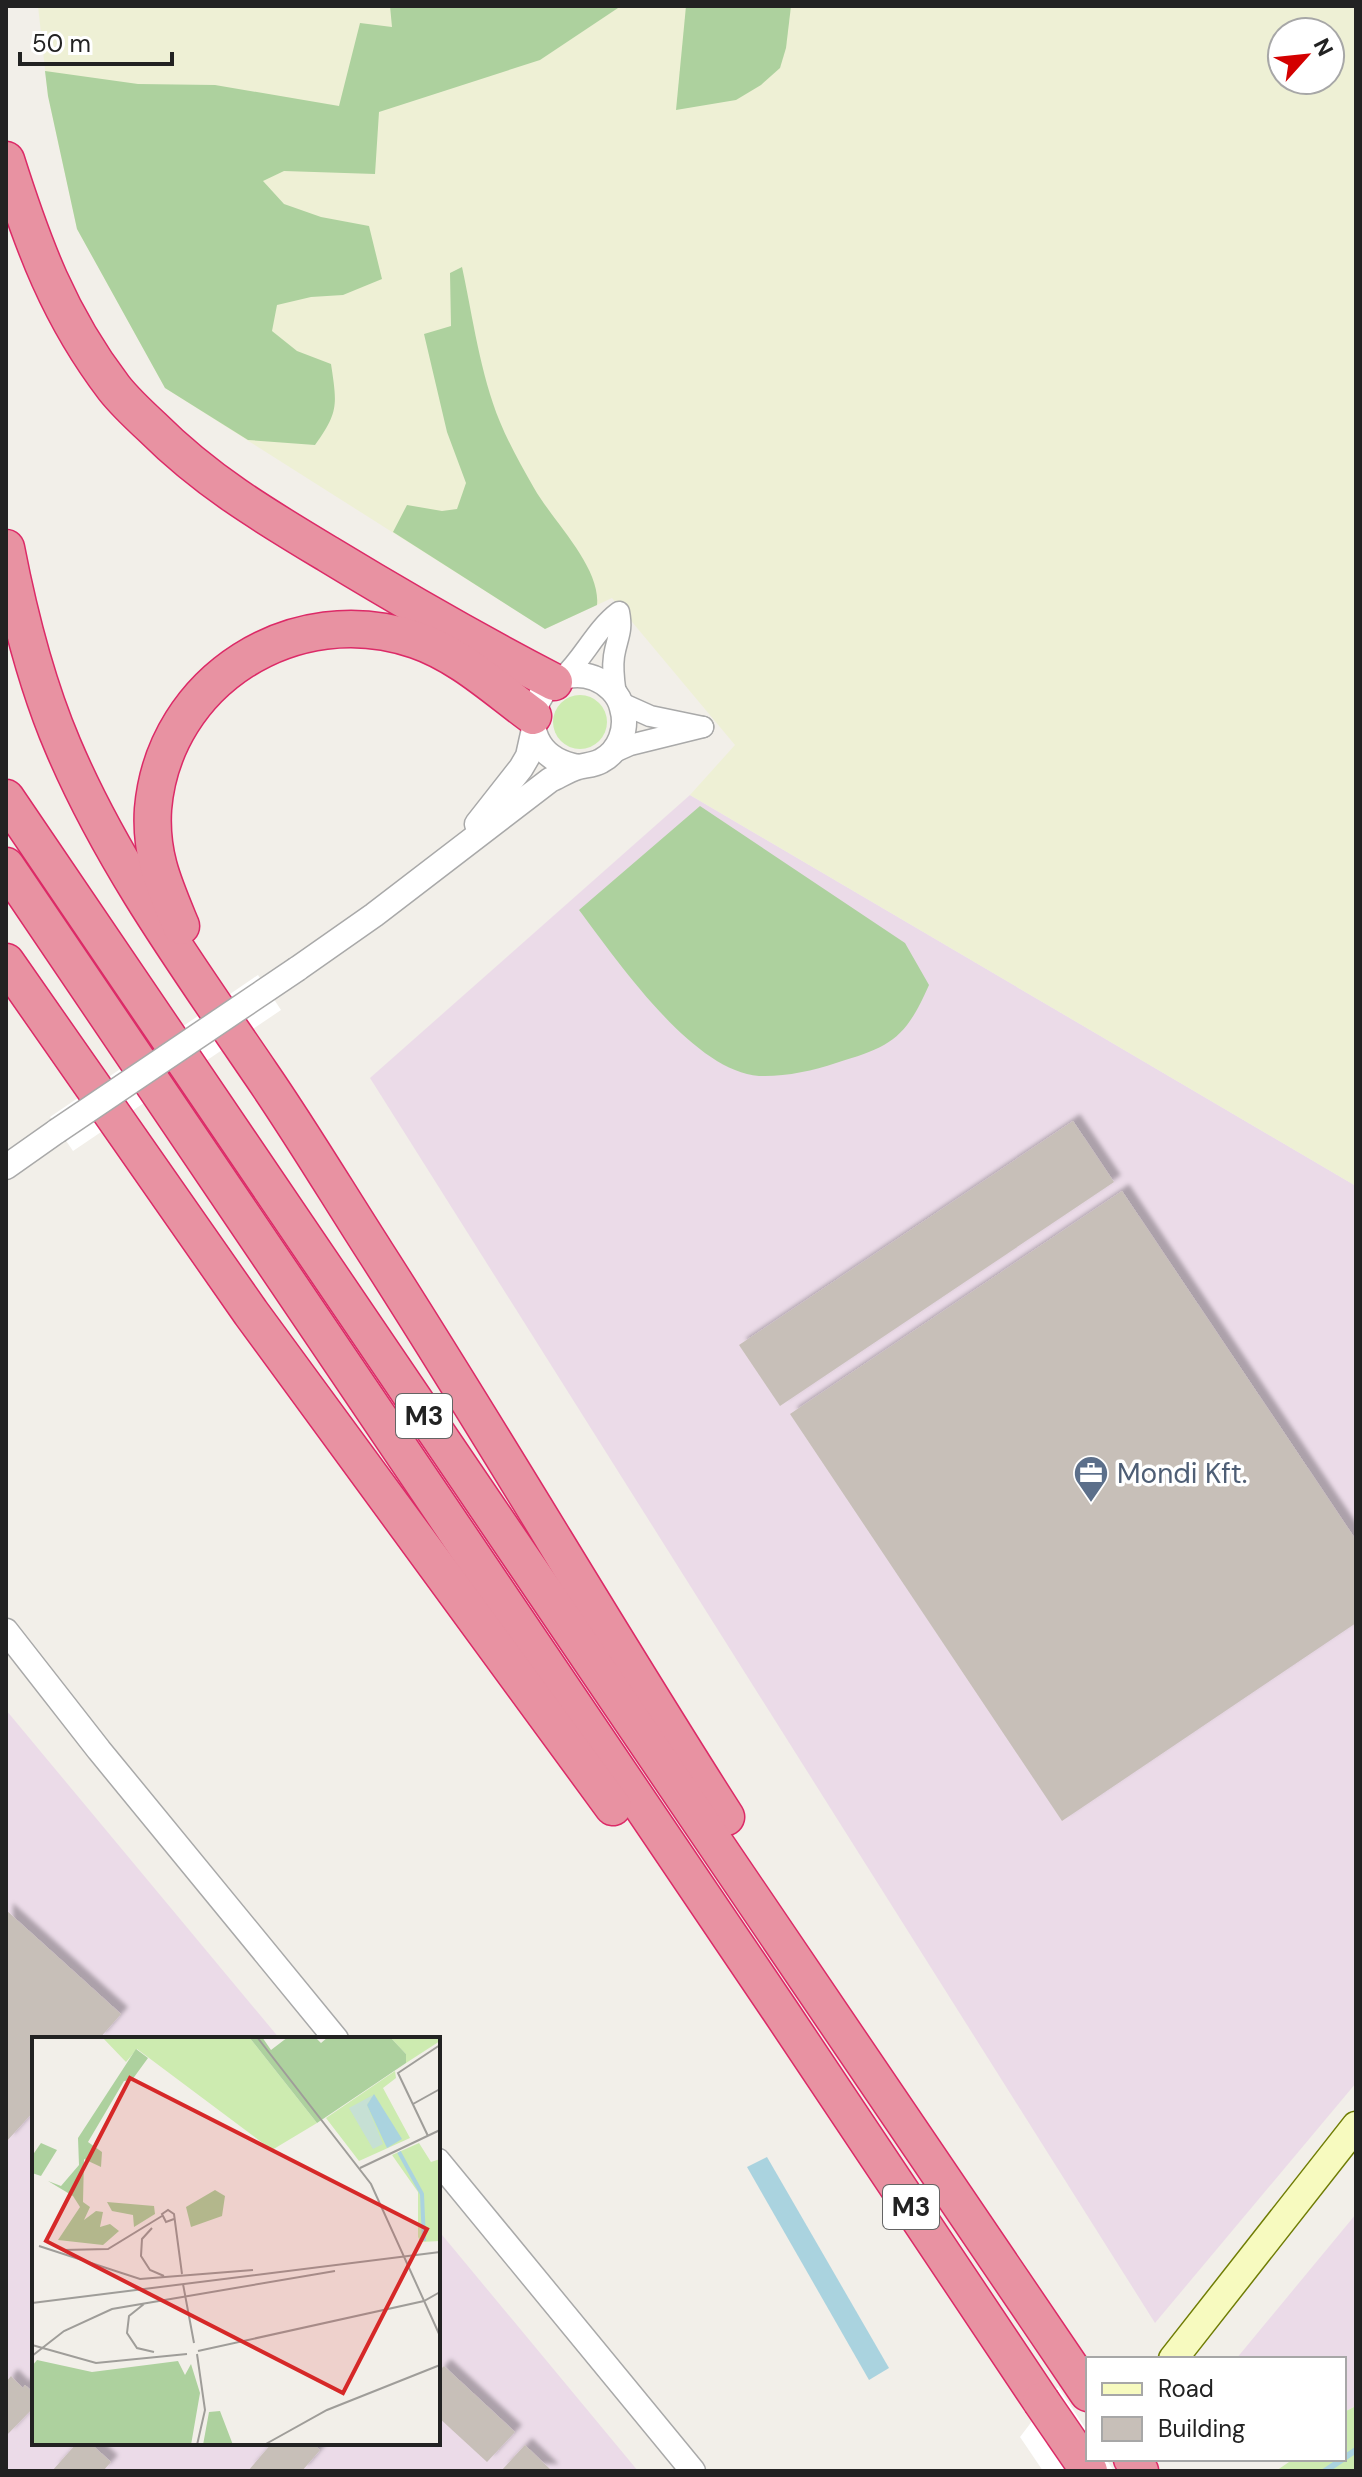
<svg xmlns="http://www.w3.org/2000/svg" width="1362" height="2477" viewBox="0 0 1362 2477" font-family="'DM Sans',sans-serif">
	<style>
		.industrial { fill: #ebdbe8 }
		.farmland { fill: #eef0d5; fill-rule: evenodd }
		.grass { fill: #cdebb0 }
		.forest { fill: #add19e }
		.water { fill: #aad3df }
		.pier { fill: #fff }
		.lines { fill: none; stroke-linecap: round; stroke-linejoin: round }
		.stream { stroke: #aad3df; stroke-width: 6 }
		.building { fill: #c7bfb8; filter: url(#shadow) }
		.minor-casing { stroke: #a9a9a9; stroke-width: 23 }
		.tertiary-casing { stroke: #a9a9a9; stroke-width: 27 }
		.secondary-casing { stroke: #707d05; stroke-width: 31 }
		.motorway-casing { stroke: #dc2a67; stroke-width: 39 }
		.minor { stroke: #fff; stroke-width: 20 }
		.tertiary { stroke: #fff; stroke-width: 24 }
		.secondary { stroke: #f7fabf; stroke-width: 28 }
		.motorway { stroke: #e892a2; stroke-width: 36 }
		.tertiary-bridge-casing { stroke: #a9a9a9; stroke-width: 27; stroke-linecap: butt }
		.motorway-bridge-casing { stroke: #dc2a67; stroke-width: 39; stroke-linecap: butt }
		.tertiary-bridge { stroke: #fff; stroke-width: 24 }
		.motorway-bridge { stroke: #e892a2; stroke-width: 36 }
		.labels { text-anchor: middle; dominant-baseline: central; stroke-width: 7; stroke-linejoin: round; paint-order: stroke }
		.shield { fill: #fff; stroke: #646464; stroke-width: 2 }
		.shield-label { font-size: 26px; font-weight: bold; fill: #222 }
		.service-label { font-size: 28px; fill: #4e5e75; stroke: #fff; text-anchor: start }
		.inset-river { fill: none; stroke: #aad3df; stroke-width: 4 }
		.inset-road { fill: none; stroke: #9f9d99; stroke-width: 2 }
		.view { fill: #d62828; fill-opacity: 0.15; stroke: #d62828; stroke-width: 4 }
		.inset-edge { fill: none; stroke: #222; stroke-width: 4 }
	</style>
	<defs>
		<filter id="shadow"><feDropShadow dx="7" dy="-7" stdDeviation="2" flood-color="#0004"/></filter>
	</defs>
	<rect width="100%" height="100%" fill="#f2efe9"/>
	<g class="industrial">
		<path d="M690,795L1356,1186V2083L1155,2323L370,1078Z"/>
		<path d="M6,1710L280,2039H34V2443H438V2230L638,2471H6Z"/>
		<path d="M1356,2214V2406L1344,2412V2359H1236Z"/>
	</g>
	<path class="farmland" d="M38,6H1356V1186L690,795L735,745L612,598L545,629L165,388L77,229L48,96ZM1282,32H1330V80H1282Z"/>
	<g class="grass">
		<circle cx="580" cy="722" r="27"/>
		<path d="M1356,2406V2471H1276L1289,2462L1288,2459H1344V2412Z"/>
	</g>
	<g class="forest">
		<path d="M390,6H621L540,60L379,112L375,174L284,171L263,181L284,204L321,217L369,226L382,279L343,295L311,297L277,305L272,331L297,351L331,364C337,404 339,412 315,445L248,440L165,388L77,229L48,96L45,71L138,84L215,85L339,106L360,23L392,27Z"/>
		<path d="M686,6H791L786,48L780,68L761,85L736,100L676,110Z"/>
		<path d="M462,267C473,318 480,373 500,422C509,444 522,467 534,488C552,520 601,567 597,605L545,629L393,532L407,505L442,511L457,509L466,483L447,432L424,334L451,326L450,273Z"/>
		<path d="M700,806L905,943L929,985C905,1039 892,1046 836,1063C812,1071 784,1077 759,1076C692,1071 617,960 579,910Z"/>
	</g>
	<path class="water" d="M767,2157L889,2368L869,2380L747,2167Z"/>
	<g class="pier">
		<path d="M258,975L281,1010L73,1151L50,1117Z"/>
		<path d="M1058,2387L1088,2432V2459H1106L1114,2471H1043L1020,2437Z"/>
	</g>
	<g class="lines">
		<g class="stream">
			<path d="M1344,2458L1356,2450"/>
			<path d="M1325,2471L1343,2459"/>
		</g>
	</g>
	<g class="building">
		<path d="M1073,1121L1114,1182L780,1406L739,1345Z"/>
		<path d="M1122,1191L1356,1540V1623L1062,1821L790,1414Z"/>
		<path d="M6,1910L121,2014L99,2039H34V2111L6,2142Z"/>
		<path d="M444,2366L515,2432L487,2462L438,2417V2372Z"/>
		<path d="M11,2376L23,2388L25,2385L34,2393V2407L6,2436V2382Z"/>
		<path d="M77,2443H90L111,2462L103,2471H52Z"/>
		<path d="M272,2443H312L320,2450L302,2471H248Z"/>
		<path d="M525,2445L552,2471H501Z"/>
	</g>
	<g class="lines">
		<g class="minor-casing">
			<g id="minor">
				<path d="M562,678C584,658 595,630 619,612C623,632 617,637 614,656C612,670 614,681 616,695"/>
				<path d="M621,703L650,716L703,727"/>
				<path d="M612,753L630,745L703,727"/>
			</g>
		</g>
		<g class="tertiary-casing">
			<g id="tertiary">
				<path d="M477,824L521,768L528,756L534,729"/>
				<path d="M297,969L374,915L550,780C559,776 568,770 578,767C586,765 594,765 601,761C620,751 628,728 622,708C619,694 607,683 594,678C535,657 501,753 578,767"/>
				<path d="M6,1167L57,1131"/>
				<path d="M6,1631L99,1750L336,2039"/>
				<path d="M438,2161L693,2471"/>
			</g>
		</g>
		<g class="secondary-casing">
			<path id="secondary" d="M1173,2359L1356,2126"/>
		</g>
		<g class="motorway-casing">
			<g id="motorway">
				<path d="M6,160C33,245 59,316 114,388C125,402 139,415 152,427C206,481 263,515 328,554C402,599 477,642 554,682"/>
				<path d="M6,548C19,615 36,683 63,746C113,864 189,968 261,1074C301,1132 338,1194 376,1253C496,1440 607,1631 726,1817"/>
				<path d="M6,798L1088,2393"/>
				<path d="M6,866L781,2012L1041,2401"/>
				<path d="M181,926C164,885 150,855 153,809C164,680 295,598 416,640C460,655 496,689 533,716"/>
				<path d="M6,962L251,1313L613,1807"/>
				<path d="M1132,2459L1140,2471"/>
			</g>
		</g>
		<use href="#minor" class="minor"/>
		<use href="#tertiary" class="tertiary"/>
		<use href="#secondary" class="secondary"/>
		<use href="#motorway" class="motorway"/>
		<g class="tertiary-bridge-casing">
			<path id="tertiary-bridge" d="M57,1131L297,969"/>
		</g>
		<g class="motorway-bridge-casing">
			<path id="motorway-bridge" d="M1041,2401L1089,2471"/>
		</g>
		<use href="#tertiary-bridge" class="tertiary-bridge"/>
		<use href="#motorway-bridge" class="motorway-bridge"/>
	</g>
	<defs>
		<g id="office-pin" transform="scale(1.8)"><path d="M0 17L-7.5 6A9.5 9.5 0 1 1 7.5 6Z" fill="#5c6f8a" stroke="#fff"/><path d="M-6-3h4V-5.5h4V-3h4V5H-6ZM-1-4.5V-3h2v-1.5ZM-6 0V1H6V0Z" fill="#fff"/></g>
	</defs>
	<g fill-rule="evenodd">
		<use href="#office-pin" x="1091" y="1473"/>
	</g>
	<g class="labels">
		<g class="shield">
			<rect x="396" y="1394" width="56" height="44" rx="6"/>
			<rect x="883" y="2185" width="56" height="44" rx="6"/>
		</g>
		<g class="shield-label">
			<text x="424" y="1416">M3</text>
			<text x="911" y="2207">M3</text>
		</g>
		<g class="service-label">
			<text x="1117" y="1473">Mondi Kft.</text>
		</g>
	</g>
	<g transform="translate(32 2037)">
		<rect width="408" height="408" fill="#f2efe9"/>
		<path d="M217,0L285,86L240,113L105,12L94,25L71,1ZM358,0H408V4L374,26V17ZM363,34L364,41L351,51L378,101L327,124L294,81ZM387,106L399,125L408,122V204L389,205L386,200V155L360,118Z" fill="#cdebb0"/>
		<path d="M217,0H230L239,13L256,0H283L289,6L296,0H358L374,17V26L285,86ZM104,12L116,21L100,43L92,44L56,105L70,115L69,130L52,122L51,165L58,170L52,183L64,174L71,175L68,190L78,187L87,194L71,208L26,203L48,170L41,159L16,144L29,149L47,128L46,101ZM9,106L25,113L9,139L0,136V119ZM183,153L193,159L190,179L159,190L154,170ZM75,165L122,169L123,177L102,190L101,178L80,174ZM5,323L60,335L146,324L153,338L159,327L168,356L159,408H0V329ZM188,374L201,408H171L177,375Z" fill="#add19e"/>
		<path d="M341,58L335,68L351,107L341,112L317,71Z" fill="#c6e0d4"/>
		<path d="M342,57L370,102L355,111L335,68Z" fill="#aad3df"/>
		<path class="inset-river" d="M367,115L390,157L392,204"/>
		<path class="inset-road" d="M225,0L339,147L408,299M381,67L408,52M396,99L366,36L408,8M328,131L408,93M142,182L134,185L130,177L136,173L142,177L150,237M120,191L110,202L109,219L118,233L132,239M7,209L108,242L221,233M31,213L76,212L130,179M151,247L162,306M0,266L408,215M112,267L97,279L95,296L105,311L122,315M0,308L64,326L155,317M166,314L392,264L408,255M0,319L32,294L80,272L303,234M165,408L173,373L165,317M232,408L295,373L408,328"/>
		<path class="view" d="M98,41L395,192L311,356L14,204Z"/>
		<rect width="408" height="408" class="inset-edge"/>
	</g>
	<rect width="1362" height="2477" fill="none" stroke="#222222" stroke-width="16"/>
	<rect x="1086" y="2357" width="260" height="104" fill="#ffffff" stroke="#a7a7a7" stroke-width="2"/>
	<rect x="1102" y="2383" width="40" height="12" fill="#f7fabf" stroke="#a7a7a7" stroke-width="2"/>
	<text x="1158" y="2397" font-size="24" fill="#222222">Road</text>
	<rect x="1102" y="2417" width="40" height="24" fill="#c7bfb8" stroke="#a7a7a7" stroke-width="2"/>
	<text x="1158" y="2437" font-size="24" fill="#222222">Building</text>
	<g transform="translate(1306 56) rotate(63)"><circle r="38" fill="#ffffff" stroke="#a7a7a7" stroke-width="2"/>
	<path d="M0-6L14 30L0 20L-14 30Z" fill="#d40000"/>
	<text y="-12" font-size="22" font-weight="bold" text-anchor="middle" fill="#222222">N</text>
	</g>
	<path d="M20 52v12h152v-12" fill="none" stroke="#222222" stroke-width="4"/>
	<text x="32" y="52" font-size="24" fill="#222222" stroke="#ffffff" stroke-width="6" paint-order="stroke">50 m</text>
</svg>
